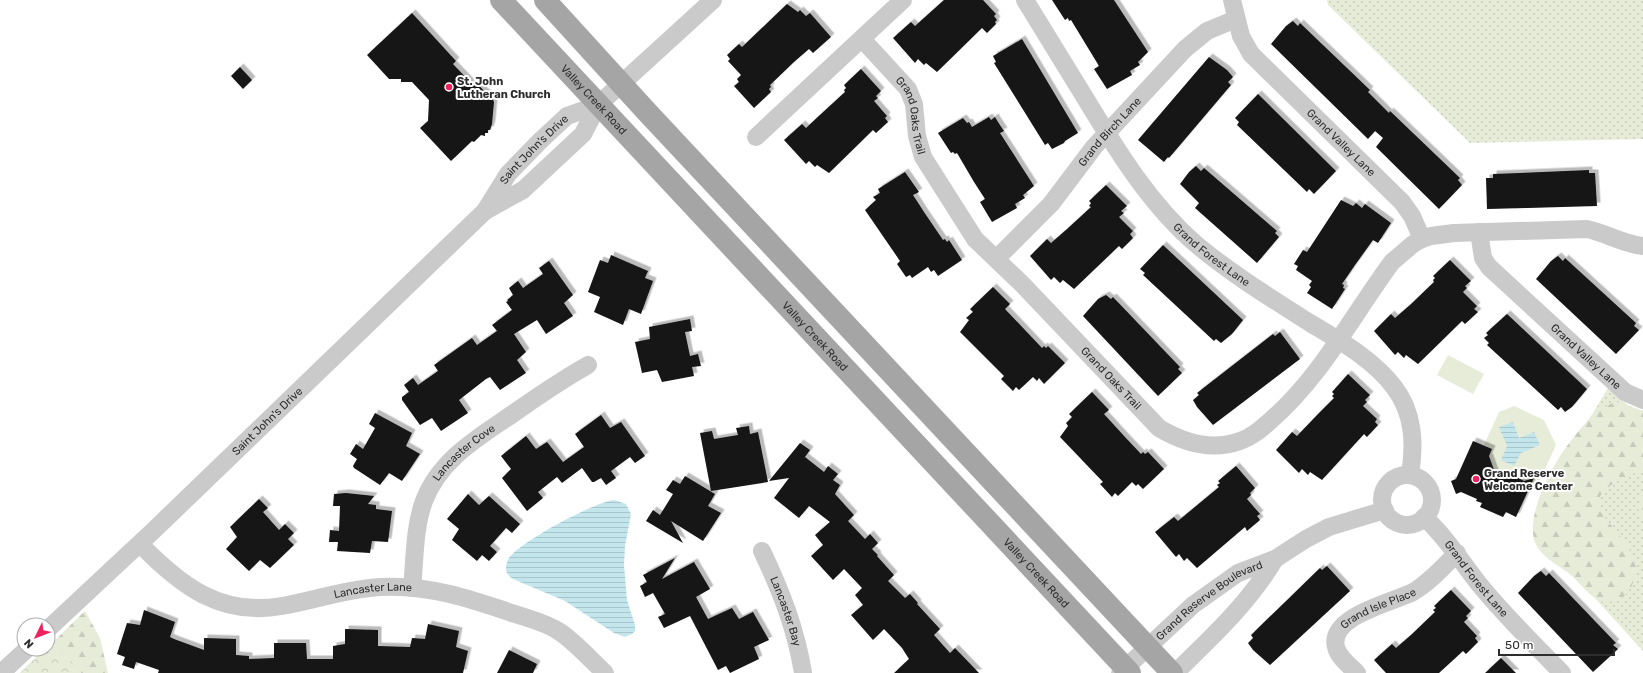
<svg xmlns="http://www.w3.org/2000/svg" width="1643" height="673" viewBox="0 0 1643 673" font-family="Rubik,sans-serif">
	<style>
		.grass { fill: url(#grass-dots) }
		.forest { fill: url(#forest-firs) }
		.wetland { fill: url(#wetland-marsh) }
		.park { fill: url(#park-crowns) }
		.pitch { fill: #e7ecd9 }
		.water { fill: url(#water-rules) }
		.building { fill: #141414; filter: url(#shadow) }
		.lines { fill: none; stroke-linecap: round; stroke-linejoin: round }
		.minor { stroke: #cacaca; stroke-width: 18 }
		.major { stroke: #a5a5a5; stroke-width: 22 }
		.poi-dot { fill: #f12160; stroke: #fff; stroke-width: 1.5 }
		.labels { text-anchor: middle; dominant-baseline: central; stroke-width: 4; stroke-linejoin: round; paint-order: stroke }
		.poi-label { font-size: 11px; font-weight: bold; fill: #2d2d2d; stroke: #fff; text-anchor: start }
		.street-label { font-size: 11px; fill: #2d2d2d; stroke: #fff }
	</style>
	<defs>
		<pattern id="grass-dots" width="8" height="8" patternUnits="userSpaceOnUse"><rect width="8" height="8" fill="#e7ecd9"/><path d="M2 2h.1M6 6h.1" fill="none" stroke="#c6cbbb" stroke-width="1.8" stroke-linecap="round"/></pattern>
		<pattern id="forest-firs" width="22" height="20" patternUnits="userSpaceOnUse"><rect width="22" height="20" fill="#e7ecd9"/><path d="M5 1l3.5 6h-7zM16 11l3.5 6h-7z" fill="#c6cbbb"/></pattern>
		<pattern id="wetland-marsh" width="20" height="14" patternUnits="userSpaceOnUse"><rect width="20" height="14" fill="#e7ecd9"/><path d="M1 5h8M5 5V1M11 12h8M15 12V8" fill="none" stroke="#c6cbbb"/></pattern>
		<pattern id="park-crowns" width="20" height="18" patternUnits="userSpaceOnUse"><rect width="20" height="18" fill="#e7ecd9"/><path d="M2 6a3 3 0 1 1 6 0M12 15a3 3 0 1 1 6 0" fill="none" stroke="#c6cbbb"/></pattern>
		<pattern id="water-rules" width="6" height="5" patternUnits="userSpaceOnUse"><rect width="6" height="5" fill="#c3e6ed"/><path d="M0 2.5h6" fill="none" stroke="#a8c6cc"/></pattern>
		<filter id="shadow"><feDropShadow dx="3.5" dy="-3.5" stdDeviation="0" flood-color="#0004"/></filter>
	</defs>
	<rect width="100%" height="100%" fill="#fff"/>
	<g class="grass">
		<path d="M1327,0H1643V139L1470,143L1328,5Z"/>
		<path d="M1608,388L1629,406L1643,411V651L1593,596L1580,431L1593,413Z"/>
	</g>
	<g class="forest">
		<path d="M1618,402L1643,411V468C1628,479 1608,481 1599,498C1595,522 1643,544 1635,578C1632,586 1628,594 1620,600C1600,612 1584,587 1571,575C1560,566 1546,560 1538,548C1520,523 1553,463 1570,442C1581,428 1599,405 1618,402Z"/>
		<path d="M85,611L100,638L108,673H20L45,649H48V647Z"/>
	</g>
	<path class="wetland" d="M1643,494V521C1636,513 1638,503 1643,494Z"/>
	<path class="park" d="M52,643L81,673H20L45,649H48Z"/>
	<g class="pitch">
		<path d="M1448,355L1484,374L1473,394L1437,375Z"/>
		<path d="M1514,406L1544,420L1556,445L1540,480L1530,484L1509,473L1504,475L1501,482L1498,480L1492,464H1485L1492,449L1484,445L1499,412Z"/>
	</g>
	<g class="water">
		<path d="M1513,422L1519,438L1534,432L1540,445L1521,453L1514,466L1501,460L1507,446L1499,427Z"/>
		<path d="M614,500L626,504L631,514L625,546L624,565L627,600L635,625V631L632,634L625,637L614,633L565,601L513,579C505,574 504,567 509,558C520,542 594,502 614,500Z"/>
	</g>
	<g class="building">
		<path d="M944,0H983L996,14L994,16L997,20L995,22L996,24L987,33L982,28L937,72L926,63L924,65L918,59L915,63L893,38L911,22L915,26Z"/>
		<path d="M1052,0H1114L1148,52L1138,62L1140,65L1130,71L1132,75L1107,89L1094,69L1099,66L1071,20L1069,21L1068,18L1065,20Z"/>
		<path d="M787,4L798,12L800,10L806,16L810,13L831,37L813,53L809,49L794,62L770,85L771,87L769,89L771,92L754,108L734,86L739,82L737,79L741,75L728,61L730,59L727,55L739,44L742,47Z"/>
		<path d="M412,13L456,61L453,64L473,85L476,82L485,92L491,95L494,102L492,124L490,130H488V133H485V136L481,135L474,142L472,141L451,161L420,128L428,121L429,100L412,82H401V79H389L367,55Z"/>
		<path d="M1293,21L1298,26L1300,23L1370,90L1368,92L1389,113L1390,111L1460,178L1458,180L1462,185L1439,209L1376,147L1383,138L1375,131L1368,139L1271,44L1286,26Z"/>
		<path d="M1022,39L1078,133L1065,141L1064,143L1052,149L1048,143L1045,145L994,63L996,62L993,56Z"/>
		<path d="M1209,57L1227,70L1233,77L1228,82L1231,85L1169,158L1168,157L1164,162L1138,140Z"/>
		<path d="M240,67L252,80L243,89L231,76Z"/>
		<path d="M861,69L881,91L876,96L878,98L874,101L887,116L885,118L888,122L876,133L873,130L829,173L817,165L815,167L809,161L806,164L784,140L802,124L806,128L821,114L845,92L844,90L846,88L844,85Z"/>
		<path d="M1258,94L1336,171L1314,194L1309,189L1307,192L1237,125L1239,122L1235,118Z"/>
		<path d="M989,117L991,120L995,117L998,122L1004,131L1000,133L1034,186L1023,195L1025,198L1015,204L1017,208L992,222L980,202L985,199L974,182L957,153L955,154L953,152L951,153L938,133L963,118L967,123L969,122L972,127Z"/>
		<path d="M1196,166L1201,171L1204,168L1277,231L1275,233L1279,237L1257,263L1195,208L1199,203L1180,184L1189,172Z"/>
		<path d="M1589,170V173H1595L1597,206L1487,209L1486,178H1493V174Z"/>
		<path d="M905,172L919,192L913,195L924,212L943,240L945,239L947,242L949,240L962,260L938,276L934,270L931,272L928,267L912,278L910,275L906,277L897,264L900,261L865,210L876,200L873,197L880,193L878,189Z"/>
		<path d="M1106,185L1127,206L1121,211L1124,213L1119,217L1133,231L1130,234L1133,238L1122,249L1119,246L1074,289L1063,280L1060,283L1054,277L1051,280L1030,256L1047,239L1051,243L1066,230L1091,207L1089,206L1091,203L1089,201Z"/>
		<path d="M1341,200L1353,206L1356,203L1362,208L1365,204L1391,223L1378,243L1373,240L1355,265L1342,284L1344,285L1343,288L1345,289L1332,309L1307,293L1311,287L1309,285L1312,281L1296,270L1298,266L1294,264L1303,250L1307,252Z"/>
		<path d="M1163,245L1243,320L1232,334L1221,343L1216,339L1214,341L1143,275L1145,273L1140,269Z"/>
		<path d="M611,255L648,271L645,278L653,281L641,314L629,309L623,325L594,312L600,297L588,292L600,260L608,263Z"/>
		<path d="M1558,256L1563,261L1565,258L1636,323L1634,326L1639,330L1616,354L1536,279L1551,261Z"/>
		<path d="M1450,260L1471,281L1465,286L1467,288L1463,292L1477,306L1474,309L1478,312L1465,324L1462,321L1418,364L1406,355L1404,358L1398,352L1395,355L1374,331L1391,314L1395,318L1410,305L1434,282L1433,280L1435,278L1433,276Z"/>
		<path d="M549,261L573,295L564,303L573,316L546,334L537,320L514,334L526,352L517,360L526,373L500,390L490,377L486,379L459,400L468,413L441,431L432,418L420,425L402,400V397L409,392L404,385L413,378L418,385L438,371L434,365L472,338L477,345L497,331L492,325L512,310L506,302L508,301L507,300L513,295L509,288L518,281L523,288L543,274L539,268Z"/>
		<path d="M993,287L1010,304L1005,309L1042,348L1044,346L1046,348L1048,346L1065,363L1044,384L1039,378L1037,381L1033,377L1019,390L1016,387L1013,391L1001,379L1004,376L960,332L969,320L966,318L973,312L970,309Z"/>
		<path d="M1106,295L1111,299L1113,297L1180,367L1178,369L1182,373L1158,396L1083,316L1098,299Z"/>
		<path d="M1507,314L1587,389L1572,407L1565,412L1561,407L1558,410L1487,345L1489,343L1484,338L1488,335L1486,333Z"/>
		<path d="M690,319L692,331L685,332L690,356L698,354L701,366L692,367L694,376L662,382L657,370L642,373L635,342L650,339L649,327Z"/>
		<path d="M1280,332L1300,359L1213,425L1197,407L1193,400L1199,395L1197,393L1273,334L1275,336Z"/>
		<path d="M1348,374L1370,395L1365,400L1367,402L1363,406L1377,419L1375,422L1378,425L1367,437L1364,434L1322,480L1310,472L1308,475L1302,469L1299,473L1276,450L1292,432L1297,436L1318,414L1334,398L1332,396L1334,394L1332,392Z"/>
		<path d="M1092,392L1109,410L1104,414L1125,437L1141,454L1143,452L1145,454L1148,452L1164,469L1143,489L1138,484L1136,486L1132,482L1118,496L1115,493L1112,497L1100,484L1103,482L1060,437L1068,426L1066,423L1072,417L1069,414Z"/>
		<path d="M375,413L412,433L406,446L420,454L402,481L389,473L380,485L354,468L353,466L357,459L350,454L356,444L363,449L375,428L369,424Z"/>
		<path d="M601,415L610,428L621,422L645,456L635,463L630,457L611,471L616,478L606,485L601,478L594,482H592L582,468L562,483L557,477L538,492L543,498L527,511L502,478L511,469L501,456L526,436L536,449L547,442L563,462L584,447L575,434Z"/>
		<path d="M749,426L750,434L758,432L768,482L711,491L700,433L712,431L714,439L738,435L736,428Z"/>
		<path d="M1473,441L1492,449L1489,456L1497,478L1509,473L1524,481L1534,478L1516,517L1506,512L1503,517L1480,507L1482,503L1476,501L1477,499L1461,492L1456,494L1451,481L1456,479Z"/>
		<path d="M800,443L810,450L805,457L824,472L828,466L838,474L833,480L840,485L835,494L854,515L848,521L865,539L870,534L878,543L872,549L878,555L877,556L894,575L888,581L905,598L910,594L918,603L917,604L940,629L934,635L950,653L955,648L979,673H894L909,659L902,648L884,629L873,640L851,615L863,605L855,595L862,588L844,569L833,580L811,556L823,545L815,535L830,522L809,506L799,518L774,498L789,478L769,481Z"/>
		<path d="M1236,466L1255,488L1250,493L1251,495L1247,499L1260,514L1257,516L1260,520L1247,531L1245,527L1197,568L1187,558L1184,561L1179,554L1176,557L1155,532L1174,517L1178,521L1219,487L1217,485L1220,483L1218,481Z"/>
		<path d="M685,476L715,494L708,506L721,513L703,541L671,521L683,543L646,521L653,510L660,515L673,494L666,490L673,480L680,484Z"/>
		<path d="M346,493L374,496L368,504L376,505V509L392,511L388,542L372,541L370,553L337,551L338,542H329L330,530L339,531L340,506H333L334,494Z"/>
		<path d="M468,494L479,505L489,496L520,524L512,533L506,528L490,546L497,552L489,561L482,555L477,561L452,540L459,529L447,519Z"/>
		<path d="M259,499L268,508L263,512L279,530L285,524L294,533L288,539L294,545L270,568L260,560L249,571L226,549L237,537L230,527Z"/>
		<path d="M675,558L662,579L694,562L710,589L696,597L708,619L732,608L739,619L753,612L769,640L754,647L759,659L730,673L726,666L718,670L690,616L664,628L658,617L665,614L653,593L645,597L640,586L647,582L643,575Z"/>
		<path d="M1327,566L1350,591L1270,665L1253,650L1248,643L1253,638L1251,635L1320,568L1322,570Z"/>
		<path d="M1541,571L1546,576L1549,573L1616,643L1613,645L1618,649L1593,672L1518,593L1534,576Z"/>
		<path d="M1451,590L1471,611L1466,616L1468,618L1464,622L1477,636L1475,638L1478,642L1466,654L1463,651L1439,673H1386L1374,660L1392,644L1396,648L1411,635L1435,612L1433,610L1436,608L1434,606Z"/>
		<path d="M144,610L175,622L170,637L174,639L204,650V638L236,639V655L249,656V659L274,658V643H306L307,659H333V646L345,644V629L378,630V646L410,647L412,638L425,639L428,624L459,631L456,647L468,651L463,673H158L159,670L136,662L134,669L122,665L125,657L117,654L127,623L140,625Z"/>
		<path d="M509,650L537,664L533,673H497Z"/>
		<path d="M1501,658L1516,673H1485Z"/>
	</g>
	<g class="lines">
		<g class="minor">
			<path id="s1" d="M1025,0C1046,34 1066,67 1087,101C1118,152 1151,206 1197,245C1233,275 1271,298 1310,323C1340,341 1373,359 1394,387C1414,413 1415,444 1410,475"/>
			<path id="s2" d="M1232,0L1241,36L1251,54L1402,202L1412,216L1422,239"/>
			<path id="s3" d="M862,39L908,89L914,104L917,136L923,157L975,239L1022,284L1159,428C1184,443 1212,451 1240,441C1252,437 1261,429 1270,421C1321,377 1352,316 1392,262L1413,244L1422,239L1431,236L1454,233L1587,229C1606,233 1623,244 1643,246"/>
			<path d="M756,137L903,0"/>
			<path d="M485,211L523,190L583,134L598,105L713,0"/>
			<path id="s4" d="M1479,232L1483,258L1489,267L1625,392L1643,400"/>
			<path id="s5" d="M996,259L1051,204L1094,147L1185,49L1207,31L1236,19"/>
			<circle cx="1407" cy="500" r="25"/>
			<path id="s6" d="M1424,517C1446,537 1461,561 1479,584C1504,615 1534,644 1562,673"/>
			<path id="s7" d="M140,544C180,585 220,617 282,606C315,600 347,589 380,587C427,584 471,599 515,614C530,619 547,623 560,632C576,643 590,659 605,673"/>
			<path id="s8" d="M762,551C781,591 796,629 803,673"/>
			<path id="s9" d="M412,588C415,559 414,528 424,501C440,459 479,437 514,413C538,396 562,380 588,365"/>
			<path id="s10" d="M48,629L153,531L485,211L508,174L540,141L567,116L598,105"/>
			<path d="M1,673L27,649"/>
			<path id="s11" d="M1120,673L1193,605L1238,573L1275,559L1306,539L1329,527L1385,510"/>
			<path d="M1175,673C1211,638 1249,603 1275,559"/>
			<path id="s12" d="M1357,673C1350,666 1338,657 1336,647C1328,616 1394,602 1413,592C1430,582 1443,567 1457,553"/>
		</g>
		<g class="major">
			<path id="s13" d="M501,0L1130,673"/>
			<path d="M545,0L647,112L1172,673"/>
		</g>
	</g>
	<g class="poi-dot">
		<circle cx="449" cy="87" r="4"/>
		<circle cx="1476" cy="479" r="4"/>
	</g>
	<g class="labels">
		<g class="poi-label">
			<text x="457" y="81">St. John<tspan x="457" dy="13">Lutheran Church</tspan></text>
			<text x="1484" y="473">Grand Reserve<tspan x="1484" dy="13">Welcome Center</tspan></text>
		</g>
		<g class="street-label">
			<text stroke="none"><textPath href="#s13" startOffset="136">Valley Creek Road</textPath></text>
			<text stroke="none"><textPath href="#s3" startOffset="94">Grand Oaks Trail</textPath></text>
			<text stroke="none"><textPath href="#s5" startOffset="171">Grand Birch Lane</textPath></text>
			<text stroke="none"><textPath href="#s2" startOffset="184">Grand Valley Lane</textPath></text>
			<text stroke="none"><textPath href="#s10" startOffset="684">Saint John's Drive</textPath></text>
			<text stroke="none"><textPath href="#s1" startOffset="318">Grand Forest Lane</textPath></text>
			<text stroke="none"><textPath href="#s13" startOffset="460">Valley Creek Road</textPath></text>
			<text stroke="none"><textPath href="#s4" startOffset="169">Grand Valley Lane</textPath></text>
			<text stroke="none"><textPath href="#s3" startOffset="430">Grand Oaks Trail</textPath></text>
			<text stroke="none"><textPath href="#s10" startOffset="302">Saint John's Drive</textPath></text>
			<text stroke="none"><textPath href="#s9" startOffset="152">Lancaster Cove</textPath></text>
			<text stroke="none"><textPath href="#s13" startOffset="784">Valley Creek Road</textPath></text>
			<text stroke="none"><textPath href="#s6" startOffset="81">Grand Forest Lane</textPath></text>
			<text stroke="none"><textPath href="#s7" startOffset="255">Lancaster Lane</textPath></text>
			<text stroke="none"><textPath href="#s11" startOffset="116">Grand Reserve Boulevard</textPath></text>
			<text stroke="none"><textPath href="#s12" startOffset="97">Grand Isle Place</textPath></text>
			<text stroke="none"><textPath href="#s8" startOffset="65">Lancaster Bay</textPath></text>
		</g>
	</g>
	<g transform="translate(36 637) rotate(227)"><circle r="19" fill="#ffffff" stroke="#ababab"/>
	<path d="M0-3L7 15L0 10L-7 15Z" fill="#f12160"/>
	<text y="-6" font-size="11" font-weight="bold" text-anchor="middle" fill="#2d2d2d">N</text>
	</g>
	<path d="M1499 649v6h115v-6" fill="none" stroke="#2d2d2d" stroke-width="2"/>
	<text x="1505" y="649" font-size="12" fill="#2d2d2d" stroke="#ffffff" stroke-width="3" paint-order="stroke">50 m</text>
</svg>
